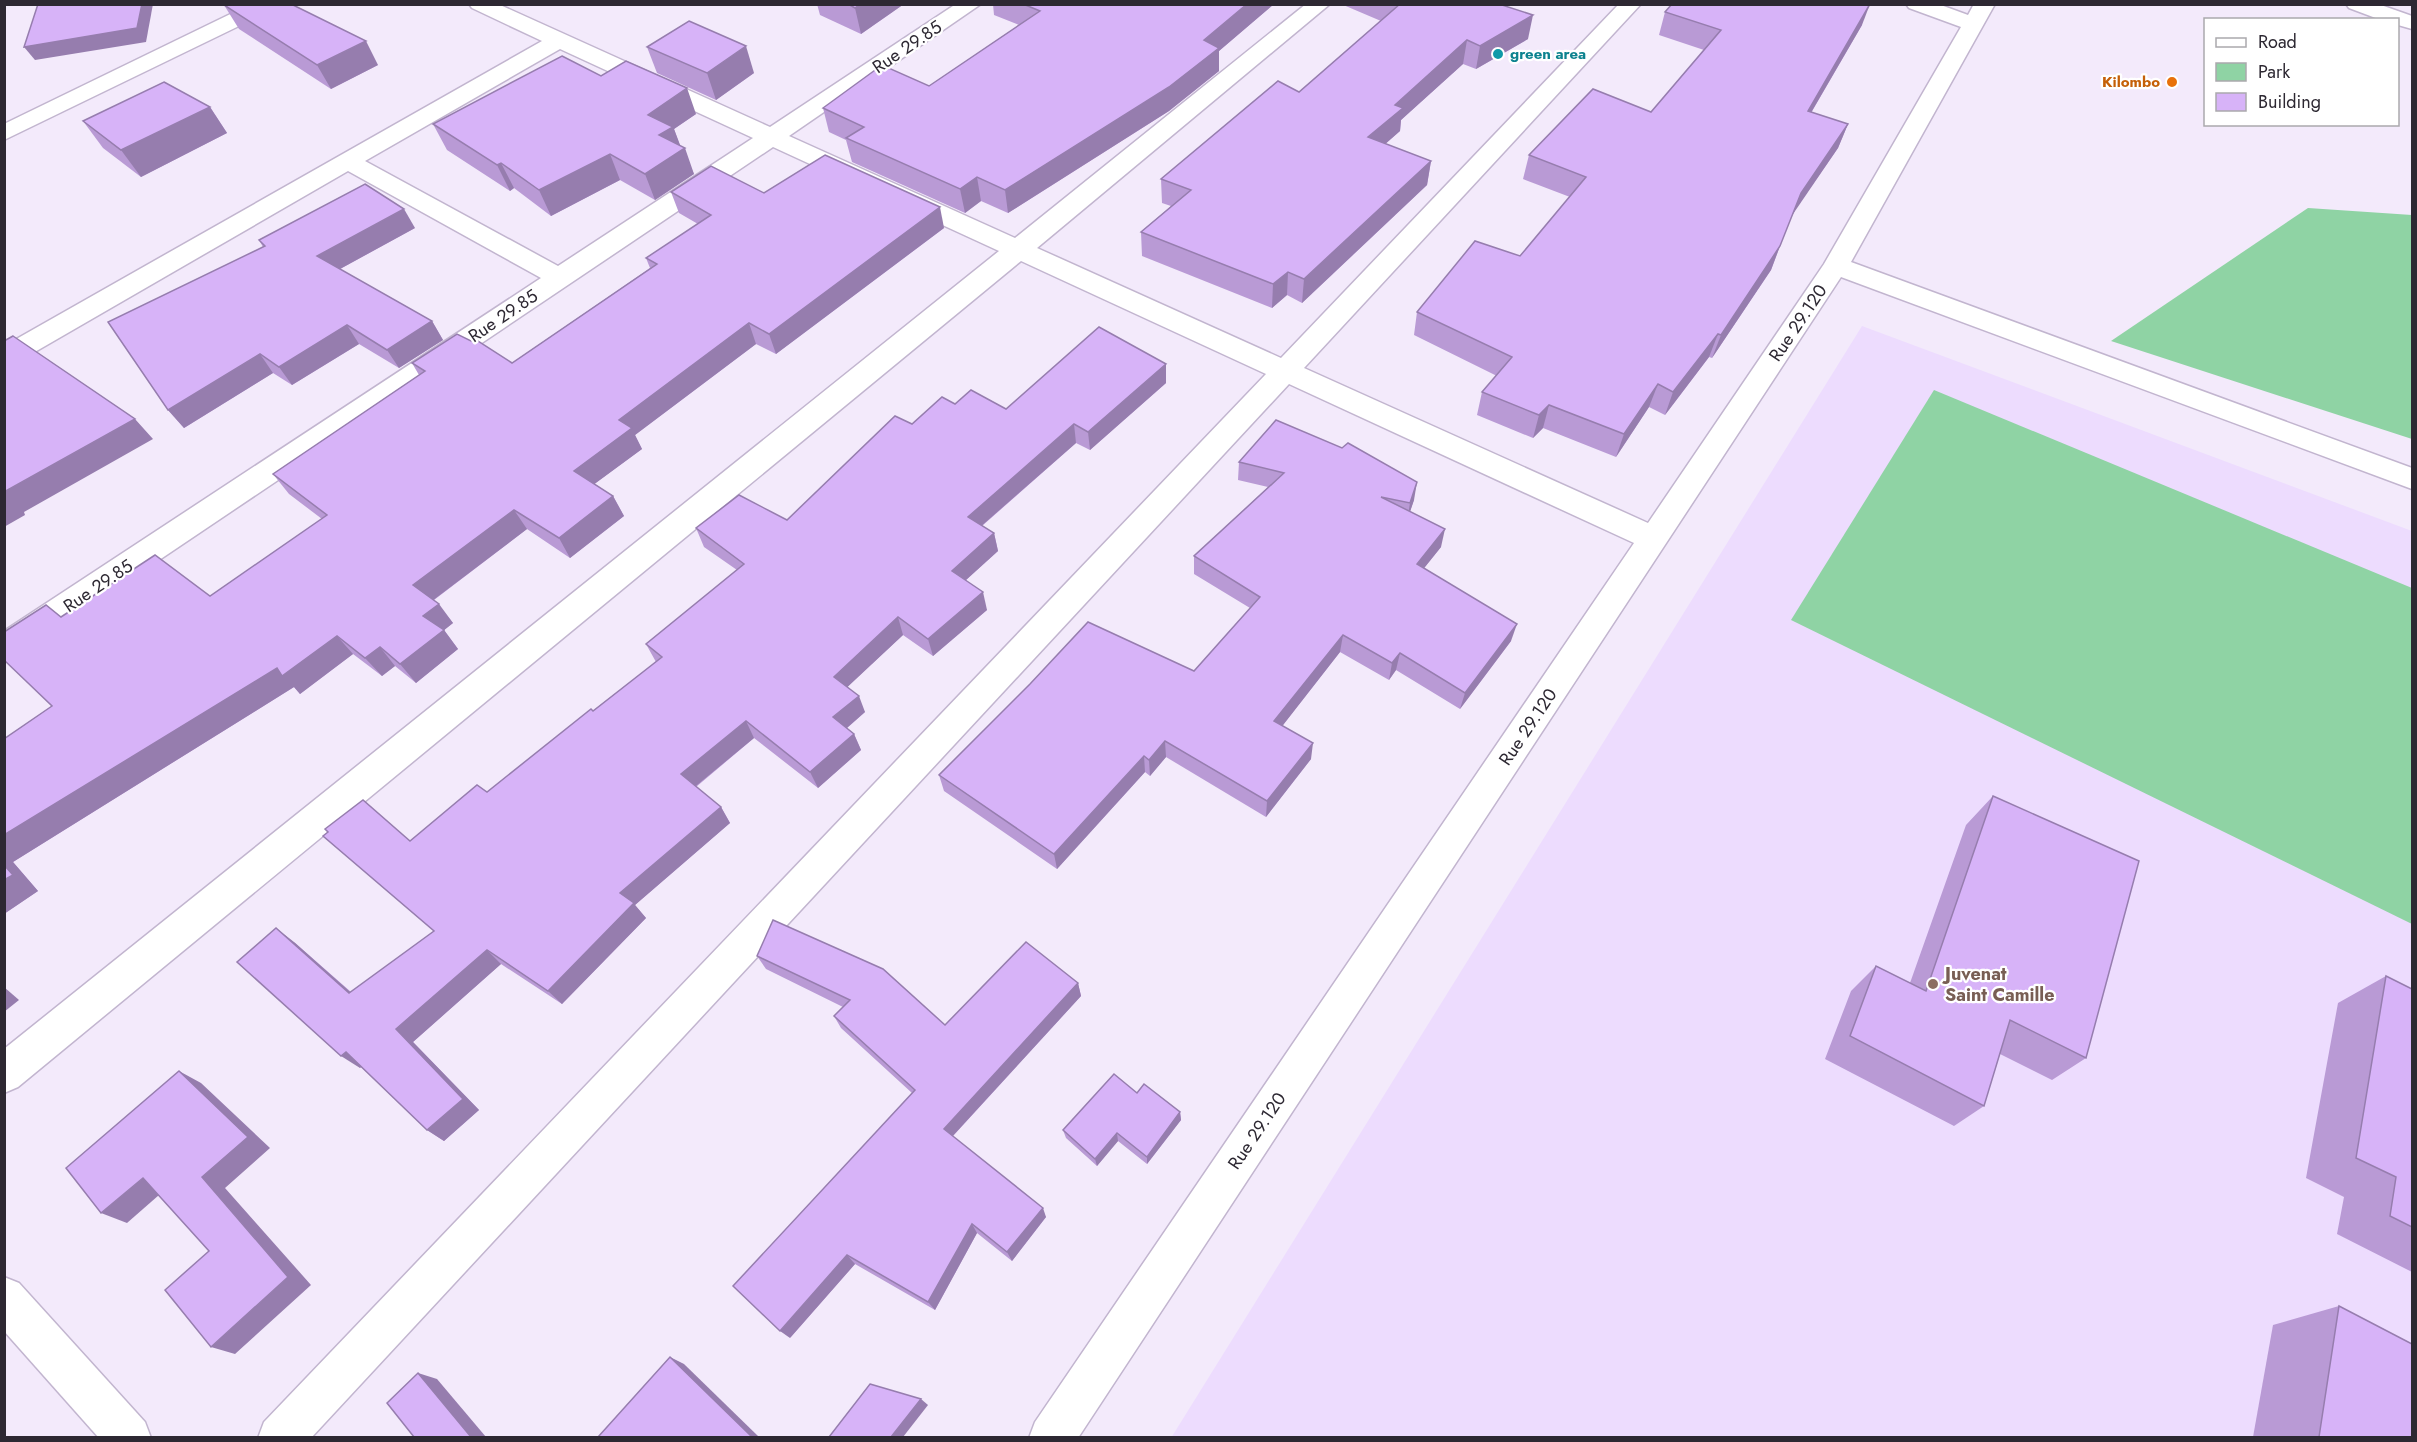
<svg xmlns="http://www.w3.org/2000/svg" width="2417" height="1442" viewBox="0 0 2417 1442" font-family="Jost,sans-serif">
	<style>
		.built { fill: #eddcfe }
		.green { fill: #8fd3a4 }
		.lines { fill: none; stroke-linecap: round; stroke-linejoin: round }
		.minor-casing { stroke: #c2b5cf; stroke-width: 3 }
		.major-casing { stroke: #c2b5cf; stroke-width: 3 }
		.minor { fill: #fff; fill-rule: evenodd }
		.major { fill: #fff; fill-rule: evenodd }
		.wall { fill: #b99ad5 }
		.shaded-wall { fill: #967dae }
		.building { fill: #d7b3f8; stroke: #967dae; stroke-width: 1.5 }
		.culture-dot { fill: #0f9aa8; stroke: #fff; stroke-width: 2 }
		.food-dot { fill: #e8710a; stroke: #fff; stroke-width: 2 }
		.education-dot { fill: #8d6e63; stroke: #fff; stroke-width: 2 }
		.labels { text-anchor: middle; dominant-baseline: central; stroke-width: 4.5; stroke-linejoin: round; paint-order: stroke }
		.far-culture-label { font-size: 15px; font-weight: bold; fill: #0d838f; stroke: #fff; text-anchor: start }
		.far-food-label { font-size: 15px; font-weight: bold; fill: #c56008; stroke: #fff; text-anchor: end }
		.street-label { font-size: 18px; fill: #2d2832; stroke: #fff }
		.education-label { font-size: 18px; font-weight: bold; fill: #785e54; stroke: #fff; text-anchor: start }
	</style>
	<rect width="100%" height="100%" fill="#f3eafb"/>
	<path class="built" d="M1862,326L2412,531V1437L1171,1438Z"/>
	<g class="green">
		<path d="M2308,208L2412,215V439L2111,341Z"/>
		<path d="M1934,390L2412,588V924L1791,620Z"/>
	</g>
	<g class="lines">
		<g class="minor-casing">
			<g id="minor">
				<path d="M251,4H279L276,8L4,140V124Z"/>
				<path d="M469,4H498L770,127L956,4H981L789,136L1015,238L1306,4H1330L1037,248L1281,358L1619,4H1641L1304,368L1648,523L1824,264L1961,27L1909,8L1906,4H1938L1968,15L1974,4H1995L1851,262L2412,468V489L1841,277L1078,1438H1029L1035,1422L1634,543L1289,384L311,1438H258L264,1422L1266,374L1021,261L18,1087L4,1093V1049L999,251L773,147L15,657L4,661V631L541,278L348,171L14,364L4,367V346L542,41L472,8ZM560,49L753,138L558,266L365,161Z"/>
				<path d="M4,1277L19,1283L145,1422L151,1438H99L4,1331Z"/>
			</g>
		</g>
		<g class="major-casing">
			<path id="major" d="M2346,4H2378L2412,16V29L2398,25V20H2381L2349,8Z"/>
		</g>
		<use href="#minor" class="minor"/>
		<use href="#major" class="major"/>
	</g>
	<g class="wall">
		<path d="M817,4H904L861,34L820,15Z"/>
		<path d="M993,4H1274L1219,51V71L1169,111L1008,213L981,201L965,213L852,162L846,140L829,132L823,108L929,86L1019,25L994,15Z"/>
		<path d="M1341,4H1499L1528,39L1476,69L1463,64L1401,120L1400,131L1385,144L1431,161L1427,185L1302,303L1287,295L1272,308L1142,256L1141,232L1171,206L1162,203L1161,179L1299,92L1381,21Z"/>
		<path d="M224,5L378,65L331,89L239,29Z"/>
		<path d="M1665,12L1862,25L1811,113L1848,124L1838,148L1792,214L1771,270L1712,358L1709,357L1665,415L1649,407L1616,457L1543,428L1533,438L1477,415L1482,392L1497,376L1414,335L1417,312L1520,256L1570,197L1523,179L1529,155L1651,112L1704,50L1659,35Z"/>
		<path d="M647,47L754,73L716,100L657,73Z"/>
		<path d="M601,76L696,114L674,129L680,146L694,174L655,200L620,180L551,216L514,188L510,191L447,150L433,124Z"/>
		<path d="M210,107L227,133L141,177L103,148L83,121Z"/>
		<path d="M671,192L764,193L944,228L776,354L756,344L635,435L642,449L594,484L613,496L624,516L570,558L527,529L434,600L453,623L444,630L458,649L416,683L395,666L382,676L353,654L300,694L294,687L13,862L38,891L4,914V739L52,706L61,617L210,596L322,519L289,494L273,474L419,375L412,363H512L650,268L646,258L698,224L679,213Z"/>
		<path d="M415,228L340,269L432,321L443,340L399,368L359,344L292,385L273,373L184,428L168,410L263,247L259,240Z"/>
		<path d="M1166,364V383L1090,450L1076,443L982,526L994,533L998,551L966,580L987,610L933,656L903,635L847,687L865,712L847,728L854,734L861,750L818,788L754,738L696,787L721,807L730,823L635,905L646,918L562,1004L501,964L413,1042L479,1110L444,1141L427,1130L361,1067L360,1068L294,942L351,992L434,931L323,836L410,841L487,792L656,662L646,644L737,570L704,547L696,528L787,520L912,424L955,404L1006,409Z"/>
		<path d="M1239,462L1414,500L1410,511L1441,547L1424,568L1511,641L1460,709L1396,670L1389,680L1340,652L1282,726L1311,759L1266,817L1166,757L1150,776L1145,772L1057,869L944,791L939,775L1194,671L1250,608L1194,574V556L1268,487L1238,480Z"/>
		<path d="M1993,796L2086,1058L2052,1080L2000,1054L1984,1106L1954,1126L1825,1059L1851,991L1876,966L1910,983L1966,825Z"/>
		<path d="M757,956L945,1025L1078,983L1081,996L953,1136L1046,1217L1012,1261L977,1233L935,1310L855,1264L790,1338L912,1093L841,1028L834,1016L843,1007L766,969Z"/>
		<path d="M2386,976L2412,989V1272L2337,1234L2344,1197L2306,1178L2338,1003Z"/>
		<path d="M1137,1093L1180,1112L1181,1120L1147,1164L1118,1141L1097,1166L1066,1138L1063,1130Z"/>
		<path d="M2339,1306L2412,1437H2253L2273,1325Z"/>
	</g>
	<g class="shaded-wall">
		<path d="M142,4H153L146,42L35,60L24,47Z"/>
		<path d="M860,4H904L861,34L855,8Z"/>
		<path d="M1247,4H1274L1219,51V71L1169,111L1008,213L1005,190L1204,40Z"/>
		<path d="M1870,4L1862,25L1798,135L1808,111Z"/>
		<path d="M1533,15L1528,39L1476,69L1480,46Z"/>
		<path d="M1467,40L1463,64L1401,120L1400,131L1366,161L1368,137L1395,105Z"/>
		<path d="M366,41L378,65L331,89L317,65Z"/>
		<path d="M746,46L754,73L716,100L707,73Z"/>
		<path d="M687,88L696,114L674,129L682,150L685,148L694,174L655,200L645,174L648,115Z"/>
		<path d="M210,107L227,133L141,177L121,150Z"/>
		<path d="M1848,124L1838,148L1791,217L1801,193Z"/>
		<path d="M610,154L620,180L551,216L539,190Z"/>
		<path d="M1431,161L1427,185L1302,303L1304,279Z"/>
		<path d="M501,163L514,188L510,191L497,165Z"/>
		<path d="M977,177L981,201L965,213L960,189Z"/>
		<path d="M940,207L944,228L776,354L769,334Z"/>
		<path d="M404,209L415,228L329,275L317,256Z"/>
		<path d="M1780,246L1771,270L1712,358L1721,335Z"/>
		<path d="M1288,272L1287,295L1272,308L1273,284Z"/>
		<path d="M432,321L443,340L399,368L387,350Z"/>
		<path d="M749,323L756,344L635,435L642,449L585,491L574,471L619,420Z"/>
		<path d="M347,325L359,344L292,385L279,367Z"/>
		<path d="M1718,334L1709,357L1665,415L1673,392Z"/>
		<path d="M260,354L273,373L184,428L168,410Z"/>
		<path d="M1166,364V383L1090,450L1088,432Z"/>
		<path d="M1658,384L1649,407L1616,457L1624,434Z"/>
		<path d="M1549,405L1543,428L1533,438L1539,415Z"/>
		<path d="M135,419L153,439L24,512L25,515L4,527V492Z"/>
		<path d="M1074,424L1076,443L971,535L968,517Z"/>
		<path d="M1417,482L1414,500L1407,521L1410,503Z"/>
		<path d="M613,496L624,516L570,558L559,538Z"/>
		<path d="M514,510L527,529L428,604L413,585Z"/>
		<path d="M1445,529L1441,547L1413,582L1417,564Z"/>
		<path d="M994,533L998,551L956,589L952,571Z"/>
		<path d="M983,592L987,610L933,656L928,639Z"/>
		<path d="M439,604L453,623L438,635L423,616Z"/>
		<path d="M898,617L903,635L840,694L834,677Z"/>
		<path d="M1517,624L1511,641L1460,709L1465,693Z"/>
		<path d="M444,630L458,649L416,683L400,664Z"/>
		<path d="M1343,635L1340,652L1273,738L1274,721Z"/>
		<path d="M337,636L353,654L300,694L294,687L13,862L38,891L4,914V835L277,668Z"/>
		<path d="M380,647L395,666L382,676L365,658Z"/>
		<path d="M1400,653L1396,670L1389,680L1392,663Z"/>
		<path d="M859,696L865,712L840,734L833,717Z"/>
		<path d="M746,721L754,738L691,790L681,774Z"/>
		<path d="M854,734L861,750L818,788L810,772Z"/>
		<path d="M1165,741L1166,757L1150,776L1149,760Z"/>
		<path d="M1313,743L1311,759L1266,817L1267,801Z"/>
		<path d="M1144,756L1145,772L1057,869L1054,854Z"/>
		<path d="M721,807L730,823L635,905L646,918L562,1004L548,991L620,893Z"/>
		<path d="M276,928L294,942L367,1007L349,993Z"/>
		<path d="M487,950L501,964L413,1042L479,1110L444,1141L427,1130L396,1029Z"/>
		<path d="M1078,983L1081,996L950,1139L944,1129Z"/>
		<path d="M4,987L19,1000L4,1012Z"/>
		<path d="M346,1052L364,1064L360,1068L341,1056Z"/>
		<path d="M179,1071L201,1083L270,1148L225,1188L311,1285L235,1354L211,1347L288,1277L202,1177Z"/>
		<path d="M1180,1112L1181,1120L1147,1164V1157Z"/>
		<path d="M1117,1133L1118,1141L1097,1166L1095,1159Z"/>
		<path d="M143,1178L167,1188L127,1223L101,1213Z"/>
		<path d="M1043,1208L1046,1217L1012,1261L1007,1252Z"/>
		<path d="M972,1224L977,1233L935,1310L928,1302Z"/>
		<path d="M847,1255L855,1264L790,1338L780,1331Z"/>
		<path d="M670,1357L684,1364L759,1437H752Z"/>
		<path d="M418,1373L437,1379L486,1437H471Z"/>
		<path d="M921,1399L928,1405L903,1437H891Z"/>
	</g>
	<g class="building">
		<path d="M38,4H142L137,28L24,47Z"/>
		<path d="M291,4L366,41L317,65L224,5Z"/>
		<path d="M848,4H860L855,8Z"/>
		<path d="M1023,4H1247L1204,40L1219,48L1169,87L1005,190L977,177L960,189L846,138L864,127L823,108L882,65L929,86L1040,11Z"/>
		<path d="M1400,4H1499L1533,15L1480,46L1467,40L1395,105L1403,108L1368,137L1431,161L1304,279L1288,272L1273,284L1141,232L1191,190L1161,179L1278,81L1299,92Z"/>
		<path d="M1672,4H1870L1808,111L1848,124L1801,193L1780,246L1721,335L1718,334L1673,392L1658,384L1624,434L1549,405L1539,415L1482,392L1512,357L1417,312L1475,241L1520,256L1586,177L1529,155L1593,89L1651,112L1721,30L1665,12Z"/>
		<path d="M689,21L746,46L707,73L647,47Z"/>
		<path d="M562,56L601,76L626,61L687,88L648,115L673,127L659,135L685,148L645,174L610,154L539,190L501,163L497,165L433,124Z"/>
		<path d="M164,82L210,107L121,150L83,121Z"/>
		<path d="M825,155L940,207L769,334L749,323L619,420L632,428L574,471L613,496L559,538L514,510L413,585L439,604L423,616L444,630L400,664L380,647L365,658L337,636L282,676L277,668L4,835V739L52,706L4,660V632L46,605L61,617L155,555L210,596L327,515L273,474L425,371L412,363L457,334L471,341L475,339L512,363L657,264L646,258L711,215L671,192L711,166L764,193Z"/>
		<path d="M365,184L404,209L317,256L432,321L387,350L347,325L279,367L260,354L168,410L108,322L265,246L259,240Z"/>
		<path d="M1099,327L1166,364L1088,432L1074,424L968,517L994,533L952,571L983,592L928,639L898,617L834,677L859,696L833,717L854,734L810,772L746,721L681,774L721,807L620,893L634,903L548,991L487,950L396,1029L463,1099L427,1130L346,1052L341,1056L237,962L276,928L349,993L434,931L323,836L328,832L325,829L363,800L410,841L477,785L487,792L591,709L593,711L662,657L646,644L744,564L696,528L739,495L787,520L895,416L912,424L942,397L955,404L971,390L1006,409Z"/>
		<path d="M13,336L135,419L4,492V341Z"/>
		<path d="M1276,420L1342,448L1348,443L1417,482L1410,503L1381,497L1445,529L1417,564L1517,624L1465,693L1400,653L1392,663L1343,635L1274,721L1313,743L1267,801L1165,741L1149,760L1144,756L1054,854L939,775L1030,684L1088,622L1194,671L1260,597L1194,556L1284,473L1239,462Z"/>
		<path d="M1993,796L2139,861L2086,1058L2010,1020L1984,1106L1850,1036L1876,966L1926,991Z"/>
		<path d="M4,865L13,875L4,880Z"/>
		<path d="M773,920L883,969L945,1025L1026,942L1078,983L944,1129L1043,1208L1007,1252L972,1224L928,1302L847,1255L780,1331L733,1286L915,1090L834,1016L850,1000L757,956Z"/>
		<path d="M2386,976L2412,989V1227L2390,1216L2396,1177L2356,1158Z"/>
		<path d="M179,1071L248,1137L202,1177L288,1277L211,1347L165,1290L209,1251L143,1178L101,1213L66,1168Z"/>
		<path d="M1114,1074L1137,1093L1144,1084L1180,1112L1147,1157L1117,1133L1095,1159L1063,1130Z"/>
		<path d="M2339,1306L2412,1344V1437H2319Z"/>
		<path d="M670,1357L752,1437H598Z"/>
		<path d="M418,1373L471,1437H414L387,1403Z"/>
		<path d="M870,1384L921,1399L891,1437H829Z"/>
	</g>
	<circle class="culture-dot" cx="1498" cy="54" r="6"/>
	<circle class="food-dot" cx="2172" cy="82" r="6"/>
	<circle class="education-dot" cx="1933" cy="984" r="6"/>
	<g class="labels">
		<g class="far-culture-label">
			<text x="1510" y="54">green area</text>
		</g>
		<g class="far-food-label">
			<text x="2160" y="82">Kilombo</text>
		</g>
		<g class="street-label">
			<text transform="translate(907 47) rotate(-34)">Rue 29.85</text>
			<text transform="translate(503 316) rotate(-34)">Rue 29.85</text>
			<text transform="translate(1798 323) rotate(-56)">Rue 29.120</text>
			<text transform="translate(98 586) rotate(-34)">Rue 29.85</text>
			<text transform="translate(1528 727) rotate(-56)">Rue 29.120</text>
			<text transform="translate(1257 1131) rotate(-56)">Rue 29.120</text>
		</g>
		<g class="education-label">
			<text x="1945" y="974">Juvenat<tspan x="1945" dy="21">Saint Camille</tspan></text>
		</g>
	</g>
	<rect width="2417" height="1442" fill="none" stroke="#2d2832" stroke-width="12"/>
	<rect x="2204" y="18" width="195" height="108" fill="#ffffff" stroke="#aba9ad" stroke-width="1.5"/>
	<rect x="2216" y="38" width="30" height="9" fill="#ffffff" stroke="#aba9ad" stroke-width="1.5"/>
	<text x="2258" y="48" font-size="18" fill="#2d2832">Road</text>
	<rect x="2216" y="63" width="30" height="18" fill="#8fd3a4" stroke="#aba9ad" stroke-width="1.5"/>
	<text x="2258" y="78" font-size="18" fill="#2d2832">Park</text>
	<rect x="2216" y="93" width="30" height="18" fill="#d7b3f8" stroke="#aba9ad" stroke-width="1.5"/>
	<text x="2258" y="108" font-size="18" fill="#2d2832">Building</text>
</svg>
